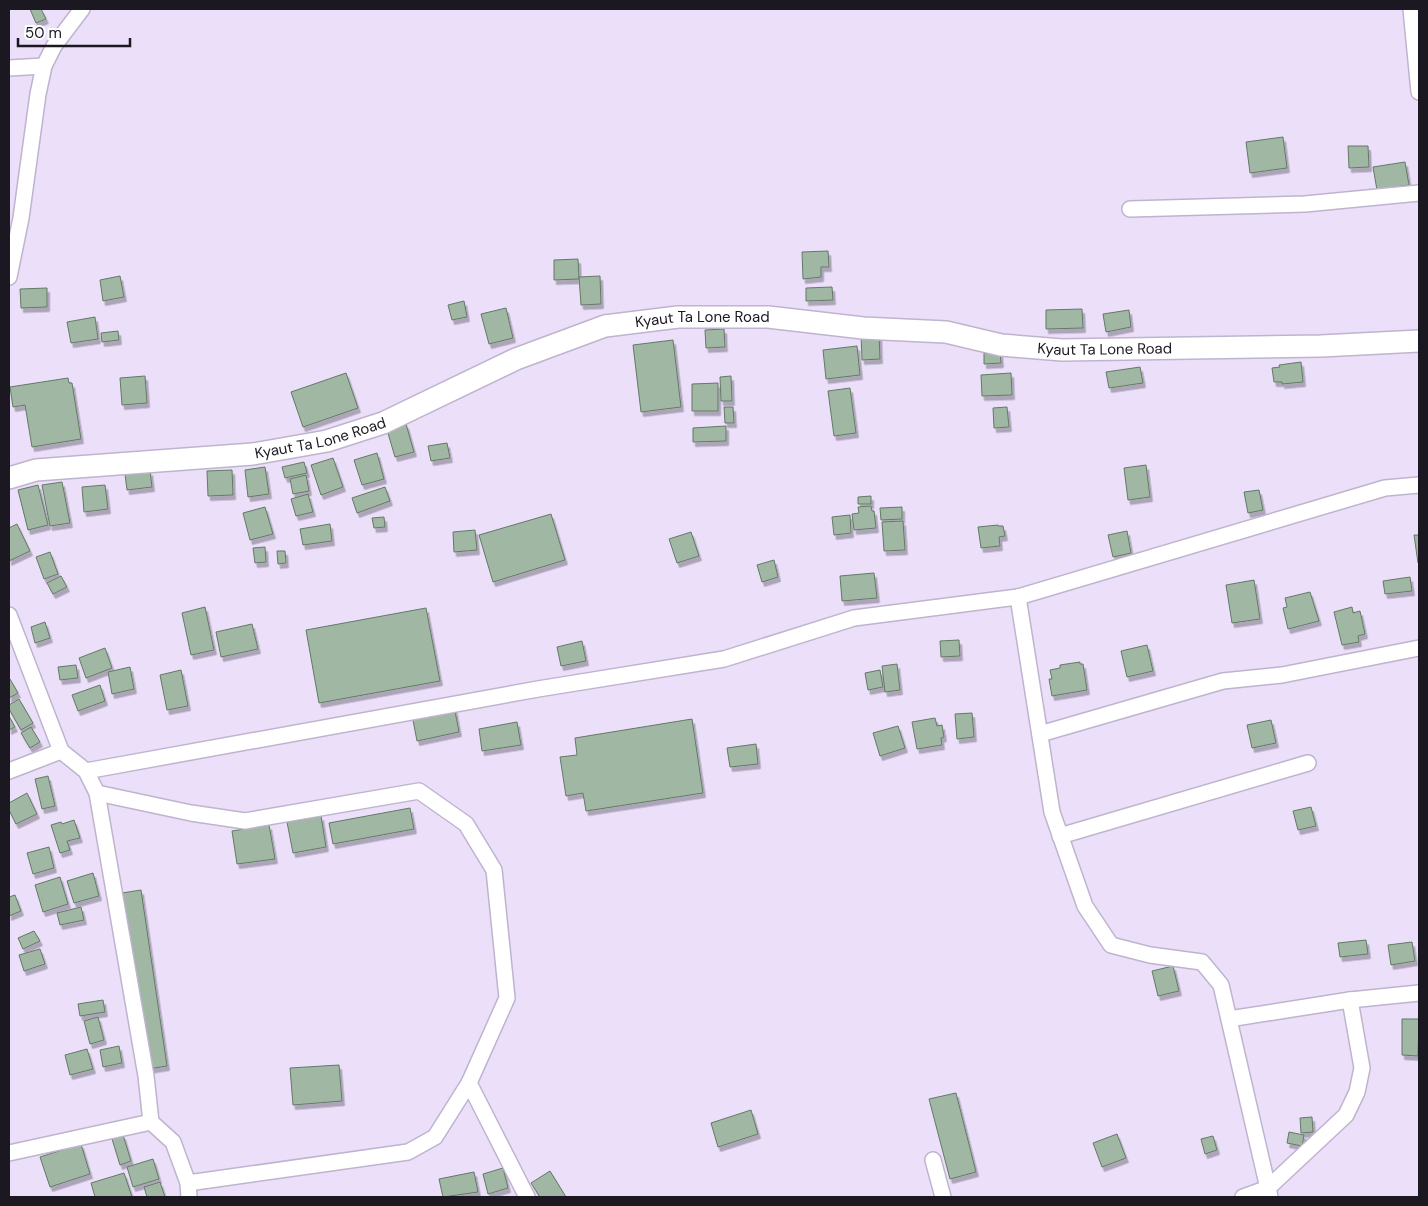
<svg xmlns="http://www.w3.org/2000/svg" width="1428" height="1206" viewBox="0 0 1428 1206" font-family="'DM Sans',sans-serif">
	<style>
		.building { fill: #a0b7a3; stroke: #637966; filter: url(#shadow) }
		.lines { fill: none; stroke-linecap: round; stroke-linejoin: round }
		.street-casing { stroke: #bfb4ce; stroke-width: 18 }
		.secondary-casing { stroke: #bfb4ce; stroke-width: 24 }
		.street { stroke: #fff; stroke-width: 15 }
		.secondary { stroke: #fff; stroke-width: 21 }
		.labels { text-anchor: middle; dominant-baseline: central; stroke-width: 4; stroke-linejoin: round; paint-order: stroke }
		.street-label { font-size: 15px; fill: #1c1821; stroke: #fff }
	</style>
	<defs>
		<filter id="shadow"><feDropShadow dx="2.5" dy="4.5" stdDeviation="0" flood-color="#0004"/></filter>
	</defs>
	<rect width="100%" height="100%" fill="#ebdffa"/>
	<g class="building">
		<path d="M30,9H41L46,19L36,23Z"/>
		<path d="M1283,137L1287,168L1250,173L1246,142Z"/>
		<path d="M1348,146H1368L1369,167L1349,168Z"/>
		<path d="M1405,162L1409,185L1377,190L1373,167Z"/>
		<path d="M828,251L829,267H821V277L803,279L802,252Z"/>
		<path d="M578,259L579,279L554,280V260Z"/>
		<path d="M120,276L124,297L103,301L100,280Z"/>
		<path d="M600,276L601,304L581,305L579,277Z"/>
		<path d="M832,287L833,300L806,301V288Z"/>
		<path d="M47,288V307L21,308L20,289Z"/>
		<path d="M464,301L467,317L452,320L448,305Z"/>
		<path d="M506,308L513,338L489,344L481,314Z"/>
		<path d="M1082,309L1083,328L1046,329V310Z"/>
		<path d="M1129,310L1131,327L1106,332L1103,314Z"/>
		<path d="M95,317L98,339L71,343L67,322Z"/>
		<path d="M724,329L725,347L706,348L705,330Z"/>
		<path d="M118,331L119,340L102,342L101,333Z"/>
		<path d="M879,333L880,359L862,360L861,334Z"/>
		<path d="M673,340L681,407L641,412L633,345Z"/>
		<path d="M857,346L860,375L826,379L823,350Z"/>
		<path d="M1000,352L1001,363L984,364V353Z"/>
		<path d="M1301,362L1303,382L1282,384V382H1274L1272,368L1280,367L1279,365Z"/>
		<path d="M1140,367L1143,383L1109,388L1106,372Z"/>
		<path d="M346,373L358,408L303,427L291,392Z"/>
		<path d="M1011,373L1012,395L982,396L981,375Z"/>
		<path d="M145,376L147,403L122,405L120,378Z"/>
		<path d="M731,376L732,401H721L720,377Z"/>
		<path d="M68,378L69,383H72L81,439L32,447L25,405L13,407L10,387Z"/>
		<path d="M718,383V411H692V384Z"/>
		<path d="M850,388L856,433L834,436L828,391Z"/>
		<path d="M724,407H733L734,423H725Z"/>
		<path d="M1007,407L1009,427L994,428L993,408Z"/>
		<path d="M406,424L414,452L395,457L387,430Z"/>
		<path d="M726,426V441L693,442V428Z"/>
		<path d="M447,443L450,458L431,461L428,446Z"/>
		<path d="M377,453L384,479L362,485L354,460Z"/>
		<path d="M333,458L343,487L321,495L311,465Z"/>
		<path d="M304,462L307,473L285,478L282,467Z"/>
		<path d="M1146,465L1150,497L1128,500L1124,468Z"/>
		<path d="M265,467L269,494L248,497L245,470Z"/>
		<path d="M232,470L233,495L208,496L207,471Z"/>
		<path d="M150,471L152,487L127,490L125,474Z"/>
		<path d="M306,475L309,491L293,494L290,479Z"/>
		<path d="M62,482L70,523L50,526L42,485Z"/>
		<path d="M38,485L48,525L28,530L18,490Z"/>
		<path d="M105,485L108,509L84,512L82,487Z"/>
		<path d="M385,487L390,501L357,513L352,498Z"/>
		<path d="M1259,490L1263,510L1248,513L1244,492Z"/>
		<path d="M308,494L313,512L296,516L291,499Z"/>
		<path d="M871,496V504H858V497Z"/>
		<path d="M871,506L872,511H874L876,528L854,530L852,514L859,513L858,507Z"/>
		<path d="M265,507L273,534L250,540L243,513Z"/>
		<path d="M902,507V519L881,520L880,508Z"/>
		<path d="M551,514L565,560L493,582L479,535Z"/>
		<path d="M850,515L851,533L834,535L832,517Z"/>
		<path d="M384,517L385,527L374,528L372,518Z"/>
		<path d="M903,521L905,550L884,551L882,522Z"/>
		<path d="M17,524L30,551L9,561V528Z"/>
		<path d="M330,524L332,541L303,545L300,529Z"/>
		<path d="M998,525V526H1003L1005,536L999,537L1000,546L981,548L978,527Z"/>
		<path d="M475,530L477,550L454,552L453,532Z"/>
		<path d="M1127,531L1131,553L1113,557L1108,535Z"/>
		<path d="M691,532L699,556L677,563L669,539Z"/>
		<path d="M1414,535H1419V563H1418Z"/>
		<path d="M265,547L266,562L255,563L253,548Z"/>
		<path d="M277,551H285L286,563L278,564Z"/>
		<path d="M50,552L58,574L44,579L36,557Z"/>
		<path d="M774,560L778,577L762,582L757,565Z"/>
		<path d="M874,573L877,598L842,601L840,576Z"/>
		<path d="M61,576L67,587L53,594L47,583Z"/>
		<path d="M1410,577L1412,591L1385,594L1383,581Z"/>
		<path d="M1254,580L1260,619L1232,623L1226,585Z"/>
		<path d="M1310,592L1319,621L1288,629L1283,608L1287,607L1285,598Z"/>
		<path d="M205,607L214,650L191,655L182,613Z"/>
		<path d="M1352,607L1353,613L1360,611L1365,634L1358,636L1359,642L1342,645L1334,612Z"/>
		<path d="M426,608L440,681L319,703L306,630Z"/>
		<path d="M45,622L50,638L35,643L31,627Z"/>
		<path d="M252,624L258,649L221,657L216,632Z"/>
		<path d="M959,640L960,656L941,657L940,641Z"/>
		<path d="M582,641L586,661L561,666L557,647Z"/>
		<path d="M1147,645L1153,671L1127,677L1121,651Z"/>
		<path d="M105,648L112,668L86,678L79,658Z"/>
		<path d="M1080,662V664H1083L1087,690L1052,696L1049,679H1052L1050,670L1060,668V665Z"/>
		<path d="M897,664L900,690L885,692L882,666Z"/>
		<path d="M76,665L78,678L60,680L58,667Z"/>
		<path d="M130,667L134,689L112,694L108,672Z"/>
		<path d="M181,670L188,706L167,710L160,675Z"/>
		<path d="M880,670L883,687L868,690L865,673Z"/>
		<path d="M10,679L18,693L9,698V680Z"/>
		<path d="M100,685L105,701L78,711L72,695Z"/>
		<path d="M19,699L33,723L21,730L9,709V705Z"/>
		<path d="M454,706L459,732L417,741L412,715Z"/>
		<path d="M972,713L974,737L957,739L955,714Z"/>
		<path d="M9,716L15,727L9,730Z"/>
		<path d="M935,718L937,726L942,725L944,737L941,738L942,745L917,749L912,722Z"/>
		<path d="M692,719L703,793L586,811L583,793L566,796L560,757L577,755L575,738Z"/>
		<path d="M1271,720L1276,743L1252,748L1247,725Z"/>
		<path d="M517,722L521,745L482,751L479,729Z"/>
		<path d="M898,726L905,748L880,756L873,733Z"/>
		<path d="M31,727L40,742L30,748L21,733Z"/>
		<path d="M756,744L758,764L730,767L727,748Z"/>
		<path d="M48,776L55,806L42,809L35,779Z"/>
		<path d="M27,793L37,814L16,824L9,810V803Z"/>
		<path d="M1311,807L1316,826L1298,830L1293,811Z"/>
		<path d="M410,808L414,829L333,844L329,823Z"/>
		<path d="M321,816L326,847L293,853L287,822Z"/>
		<path d="M74,820L80,838L67,841L70,850L60,853L51,825L61,822L62,824Z"/>
		<path d="M269,825L275,859L237,864L232,831Z"/>
		<path d="M49,847L54,868L33,874L27,853Z"/>
		<path d="M93,873L99,896L74,903L67,881Z"/>
		<path d="M60,877L68,904L43,912L35,885Z"/>
		<path d="M141,890L167,1066L148,1069L122,893Z"/>
		<path d="M15,895L21,911L9,916V897Z"/>
		<path d="M81,907L84,920L60,925L57,913Z"/>
		<path d="M34,931L40,941L23,949L18,938Z"/>
		<path d="M1366,940L1368,954L1340,957L1338,943Z"/>
		<path d="M1412,942L1415,961L1391,965L1388,945Z"/>
		<path d="M40,949L45,964L24,971L19,955Z"/>
		<path d="M1173,966L1179,991L1158,996L1152,971Z"/>
		<path d="M103,1000L105,1012L80,1016L78,1004Z"/>
		<path d="M98,1017L104,1040L90,1044L84,1021Z"/>
		<path d="M1402,1019H1419L1418,1056L1402,1055Z"/>
		<path d="M119,1046L122,1063L103,1067L100,1050Z"/>
		<path d="M87,1049L93,1069L70,1075L65,1055Z"/>
		<path d="M339,1065L342,1101L293,1105L290,1068Z"/>
		<path d="M956,1093L976,1172L950,1179L929,1099Z"/>
		<path d="M751,1110L758,1134L718,1147L711,1123Z"/>
		<path d="M1312,1117L1313,1132L1301,1133L1300,1118Z"/>
		<path d="M1289,1132L1304,1135L1302,1146L1287,1143Z"/>
		<path d="M1117,1134L1126,1158L1102,1167L1093,1143Z"/>
		<path d="M123,1135L131,1161L120,1165L112,1139Z"/>
		<path d="M1213,1136L1217,1150L1205,1154L1201,1139Z"/>
		<path d="M81,1144L90,1174L50,1187L40,1157Z"/>
		<path d="M153,1159L159,1179L133,1187L127,1167Z"/>
		<path d="M503,1168L508,1188L488,1194L483,1174Z"/>
		<path d="M550,1171L566,1197H540L531,1183Z"/>
		<path d="M474,1172L478,1192L443,1197L439,1179Z"/>
		<path d="M124,1173L132,1197H95L91,1183Z"/>
		<path d="M160,1182L165,1197H147L144,1187Z"/>
	</g>
	<g class="lines">
		<g class="street-casing">
			<g id="street">
				<path d="M1411,9L1419,92"/>
				<path d="M9,68L44,66"/>
				<path d="M1130,209L1305,204L1419,193"/>
				<path d="M9,277L21,218L38,94L44,66L54,46L82,9"/>
				<path d="M1018,597L1052,812L1085,906L1111,945L1150,955L1202,962L1221,985L1270,1197"/>
				<path d="M9,615L61,751L9,771"/>
				<path d="M1040,734L1223,681L1282,675L1419,648"/>
				<path d="M61,751L86,771L97,793L146,1076L151,1122L173,1142L188,1183L189,1197"/>
				<path d="M86,771L538,689L724,659L854,618L1018,597L1385,488L1419,485"/>
				<path d="M97,793L191,813L245,821L419,791L466,824L494,870L507,998L469,1083L435,1137L408,1152L188,1183"/>
				<path d="M1060,836L1308,763"/>
				<path d="M1229,1019L1350,1000L1419,993"/>
				<path d="M469,1083L527,1197"/>
				<path d="M9,1153L151,1122"/>
				<path d="M933,1160L943,1197"/>
				<path d="M1243,1197L1268,1188L1346,1115L1357,1092L1362,1068L1350,1000"/>
			</g>
		</g>
		<g class="secondary-casing">
			<g id="secondary">
				<path id="s1" d="M9,478L36,470L253,454L327,441L383,423L516,359L605,326L678,317H768L863,328L946,332L1001,345L1062,350L1321,346L1419,341"/>
			</g>
		</g>
		<use href="#street" class="street"/>
		<use href="#secondary" class="secondary"/>
	</g>
	<g class="labels">
		<g class="street-label">
			<text stroke="none"><textPath href="#s1" startOffset="720">Kyaut Ta Lone Road</textPath></text>
			<text stroke="none"><textPath href="#s1" startOffset="1125">Kyaut Ta Lone Road</textPath></text>
			<text stroke="none"><textPath href="#s1" startOffset="315">Kyaut Ta Lone Road</textPath></text>
		</g>
	</g>
	<rect width="1428" height="1206" fill="none" stroke="#1c1821" stroke-width="20"/>
	<path d="M18 38v8h112v-8" fill="none" stroke="#1c1821" stroke-width="2.5"/>
	<text x="25" y="38" font-size="15" fill="#1c1821" stroke="#ffffff" stroke-width="4" paint-order="stroke">50 m</text>
</svg>
